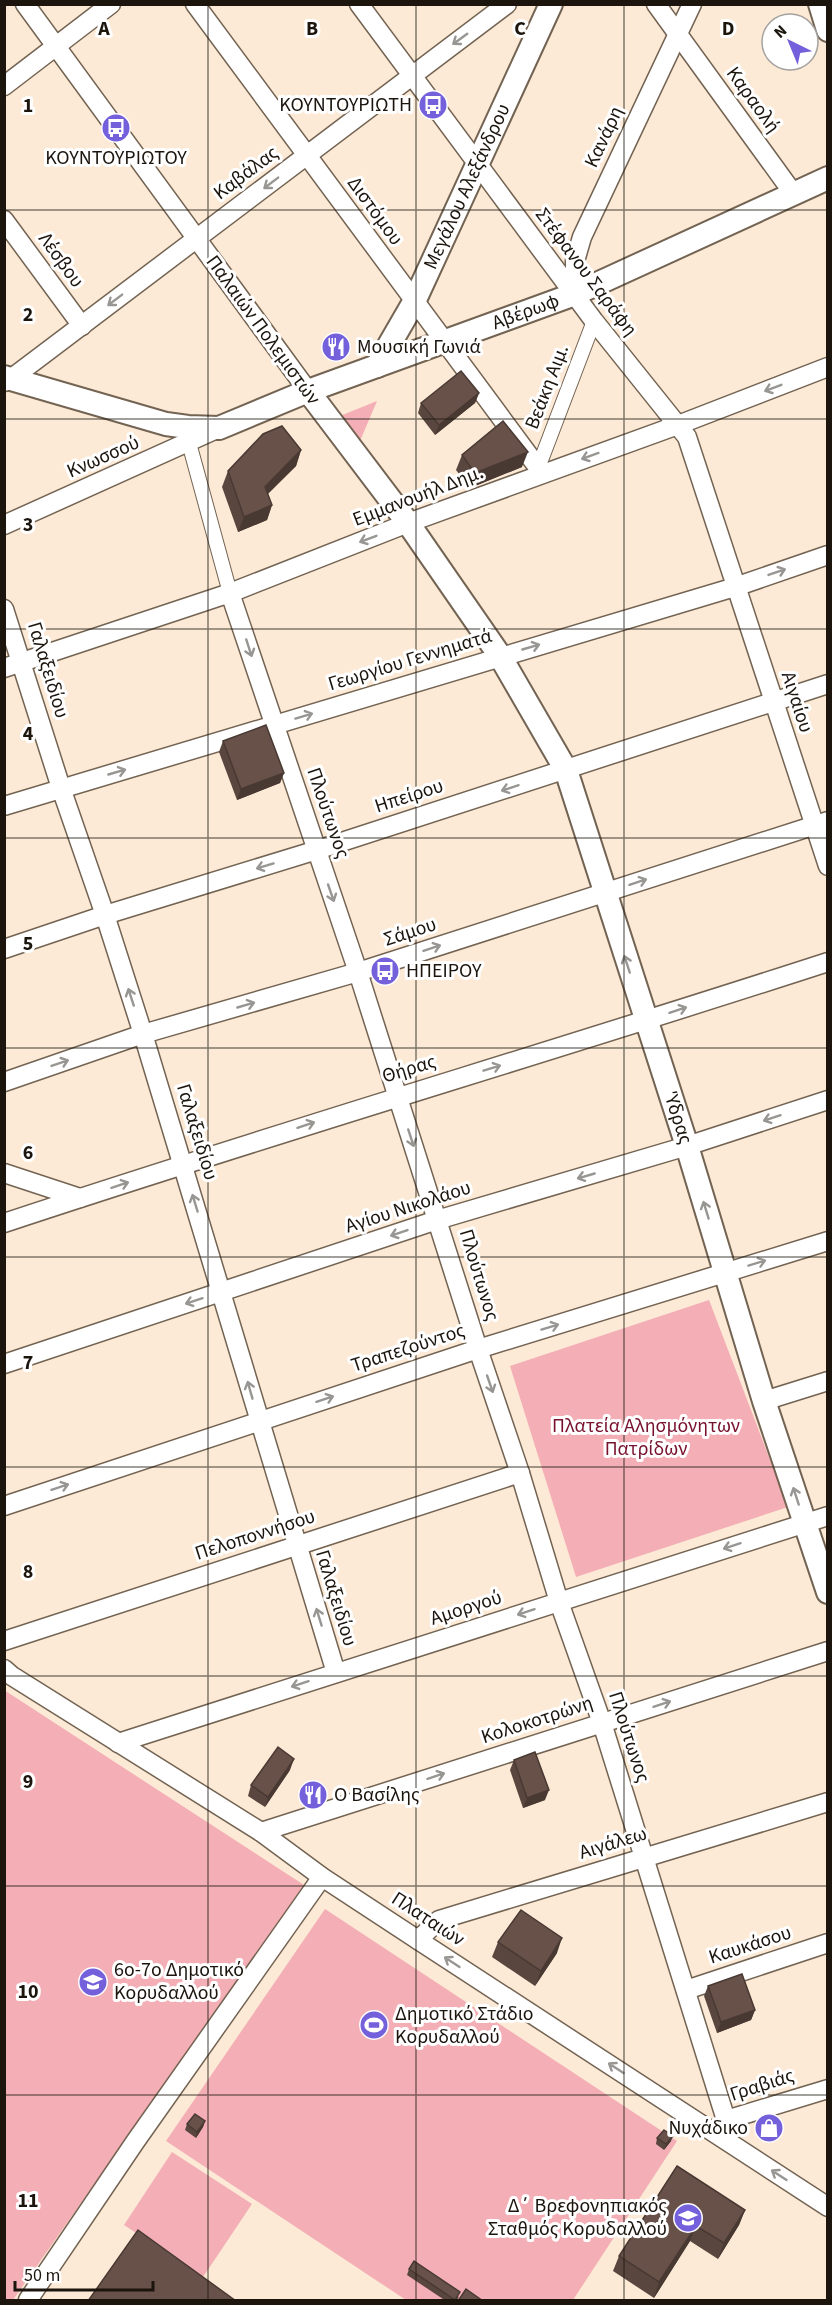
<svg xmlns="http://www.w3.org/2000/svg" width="832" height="2305" viewBox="0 0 832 2305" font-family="'Source Sans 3',sans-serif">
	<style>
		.green { fill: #f4aeb5 }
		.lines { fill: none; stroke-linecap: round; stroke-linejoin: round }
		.pedestrian-casing { stroke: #736352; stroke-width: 16 }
		.minor-casing { stroke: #736352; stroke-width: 21 }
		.tertiary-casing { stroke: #736352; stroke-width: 26 }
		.pedestrian { stroke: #fff; stroke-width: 14 }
		.minor { stroke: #fff; stroke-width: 18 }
		.tertiary { stroke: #fff; stroke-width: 22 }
		.wall { fill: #59463f }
		.shaded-wall { fill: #493933 }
		.building { fill: #685149; stroke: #493933; stroke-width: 1.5 }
		.oneway { stroke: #989693 }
		.grid { fill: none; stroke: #1b150e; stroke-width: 1.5; stroke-opacity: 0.55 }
		.labels { text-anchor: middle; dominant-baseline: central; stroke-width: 6; stroke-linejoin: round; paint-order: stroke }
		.street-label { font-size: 20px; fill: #1b150e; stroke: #fff }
		.poi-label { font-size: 20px; fill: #1b150e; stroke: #fff; text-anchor: start }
		.park-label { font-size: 20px; fill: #78112d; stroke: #fff }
		.grid-label { font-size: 20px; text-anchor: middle; font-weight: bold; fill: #1b150e; stroke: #fff; stroke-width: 6; stroke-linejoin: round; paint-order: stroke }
	</style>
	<rect width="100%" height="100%" fill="#fcead6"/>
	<g class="green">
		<path d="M377,401L357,448L335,418Z"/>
		<path d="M709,1300L788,1507L576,1577L510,1366Z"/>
		<path d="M4,1690L304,1885L13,2300H4Z"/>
		<path d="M325,1909L677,2141L573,2300H406L166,2141Z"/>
		<path d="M172,2152L252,2204L203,2277L124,2225Z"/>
	</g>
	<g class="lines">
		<g class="pedestrian-casing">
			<g id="pedestrian">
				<path d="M189,443L230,593"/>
				<path d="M538,468L594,321"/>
			</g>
		</g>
		<g class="minor-casing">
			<g id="minor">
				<path d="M25,4L308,391"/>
				<path d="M195,4L542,473"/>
				<path d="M359,4L594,321L687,437L828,866"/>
				<path d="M656,4L793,193"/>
				<path d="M4,86L111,4"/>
				<path d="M4,220L82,326"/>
				<path d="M575,294V261L582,237L692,4"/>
				<path d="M4,382L12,378L507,4"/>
				<path d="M4,525L219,428"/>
				<path d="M230,593L358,972L478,1349L520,1473L559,1602L602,1723L726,2120"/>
				<path d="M4,609L61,788L105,915L143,1034L336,1673"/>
				<path d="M4,668L230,593L408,523L678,425L828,367"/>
				<path d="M4,806L735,587L828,555"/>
				<path d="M4,949L105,915L317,850L828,684"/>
				<path d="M4,1082L143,1034L358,972L828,821"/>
				<path d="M4,1173L80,1198"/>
				<path d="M4,1223C278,1132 554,1051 828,962"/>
				<path d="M4,1364L437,1220L687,1146L828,1100"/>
				<path d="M764,1401L828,1381"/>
				<path d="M4,1506L478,1349L828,1241"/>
				<path d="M4,1641L520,1473"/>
				<path d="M4,1669L12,1676L261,1832L322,1877L418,1940L828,2207"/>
				<path d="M118,1743L828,1516"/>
				<path d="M261,1832L828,1651"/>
				<path d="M418,1940L439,1920L828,1802"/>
				<path d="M686,1990L828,1943"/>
				<path d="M719,2130L726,2120L828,2089"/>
				<path d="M28,2300L135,2142L322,1877"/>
			</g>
		</g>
		<g class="tertiary-casing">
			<g id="tertiary">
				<path d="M820,4L828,30"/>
				<path id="s1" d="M377,366L414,302L551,4"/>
				<path id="s2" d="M4,377L166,424L188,427L219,428L308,391L575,294L828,178"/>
				<path id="s3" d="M308,391L408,523L500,656L566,770L687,1146L764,1401L828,1592"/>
			</g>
		</g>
		<use href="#pedestrian" class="pedestrian"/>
		<use href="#minor" class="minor"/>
		<use href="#tertiary" class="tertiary"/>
	</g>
	<g class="wall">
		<path d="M479,393L475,403L435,435L418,413L421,403Z"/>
		<path d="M301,450L296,466L268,494L272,505L267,520L238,532L222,487L228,471Z"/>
		<path d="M462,455L522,467L470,488L456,470Z"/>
		<path d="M223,741L284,773L280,783L237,800L219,752Z"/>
		<path d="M514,1760L545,1800L523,1808L510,1770Z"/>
		<path d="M290,1770L265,1807L248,1796L251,1785Z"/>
		<path d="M498,1942L557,1953L535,1986L492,1957Z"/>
		<path d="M708,1986L755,2010L751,2020L717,2033L704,1996Z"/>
		<path d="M205,2121L203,2127L196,2138L185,2130L187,2124Z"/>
		<path d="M657,2138L671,2141L664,2150L656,2144Z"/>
		<path d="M677,2166L745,2210L739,2225L718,2259L690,2241L654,2298L613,2271L619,2256Z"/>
		<path d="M409,2269L459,2297L456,2301H446L407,2275Z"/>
	</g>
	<g class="shaded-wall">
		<path d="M479,393L475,403L435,435L439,425Z"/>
		<path d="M301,450L296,466L259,502L265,487Z"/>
		<path d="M528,452L522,467L470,488L475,473Z"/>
		<path d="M272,505L267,520L238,532L244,517Z"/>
		<path d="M284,773L280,783L237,800L241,789Z"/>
		<path d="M294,1759L290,1770L265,1807L268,1797Z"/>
		<path d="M549,1790L545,1800L523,1808L527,1798Z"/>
		<path d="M562,1938L557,1953L535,1986L541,1971Z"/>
		<path d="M755,2010L751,2020L717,2033L721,2022Z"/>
		<path d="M205,2121L203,2127L196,2138L197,2132Z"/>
		<path d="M673,2136L671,2141L664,2150L666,2144Z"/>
		<path d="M745,2210L739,2225L718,2259L724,2243Z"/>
		<path d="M696,2226L690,2241L654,2298L659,2282Z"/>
	</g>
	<g class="building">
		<path d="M461,371L479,393L439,425L421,403Z"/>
		<path d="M503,421L528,452L475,473L462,455Z"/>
		<path d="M282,426L301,450L265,487L272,505L244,517L228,471L263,434Z"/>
		<path d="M266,725L284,773L241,789L223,741Z"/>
		<path d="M278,1747L294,1759L268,1797L251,1785Z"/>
		<path d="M535,1752L549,1790L527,1798L514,1760Z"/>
		<path d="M521,1910L562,1938L541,1971L498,1942Z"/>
		<path d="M742,1974L755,2010L721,2022L708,1986Z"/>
		<path d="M195,2114L205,2121L197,2132L187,2124Z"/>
		<path d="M664,2130L673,2136L666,2144L657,2138Z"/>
		<path d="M677,2166L745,2210L724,2243L696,2226L659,2282L619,2256Z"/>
		<path d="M138,2230L236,2301H88Z"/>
		<path d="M414,2261L460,2292L455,2300L409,2269Z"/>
		<path d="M466,2289L483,2301H458Z"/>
	</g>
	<defs><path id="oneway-shaft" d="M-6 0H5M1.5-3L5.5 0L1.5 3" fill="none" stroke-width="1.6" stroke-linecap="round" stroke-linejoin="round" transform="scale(1.5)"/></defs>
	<g class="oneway">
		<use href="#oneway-shaft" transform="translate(460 39) rotate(144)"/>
		<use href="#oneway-shaft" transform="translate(271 183) rotate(143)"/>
		<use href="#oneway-shaft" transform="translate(115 300) rotate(143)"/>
		<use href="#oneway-shaft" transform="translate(773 388) rotate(159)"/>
		<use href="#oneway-shaft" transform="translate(590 456) rotate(160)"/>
		<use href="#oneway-shaft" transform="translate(368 539) rotate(159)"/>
		<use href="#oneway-shaft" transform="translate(777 572) rotate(-19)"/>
		<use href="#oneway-shaft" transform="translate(531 647) rotate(-16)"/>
		<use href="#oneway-shaft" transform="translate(249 648) rotate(72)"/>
		<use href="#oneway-shaft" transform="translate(304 716) rotate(-17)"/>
		<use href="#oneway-shaft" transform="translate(117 772) rotate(-16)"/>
		<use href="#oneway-shaft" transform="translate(510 788) rotate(162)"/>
		<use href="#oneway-shaft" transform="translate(265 866) rotate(163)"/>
		<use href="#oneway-shaft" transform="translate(638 882) rotate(-18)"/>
		<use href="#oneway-shaft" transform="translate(331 893) rotate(71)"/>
		<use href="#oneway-shaft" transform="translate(432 948) rotate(-18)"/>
		<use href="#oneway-shaft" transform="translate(627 964) rotate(-108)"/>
		<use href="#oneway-shaft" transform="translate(131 997) rotate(-108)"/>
		<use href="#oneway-shaft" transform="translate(246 1005) rotate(-16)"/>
		<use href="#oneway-shaft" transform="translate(678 1010) rotate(-18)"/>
		<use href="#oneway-shaft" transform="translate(60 1063) rotate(-19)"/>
		<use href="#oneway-shaft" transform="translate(492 1068) rotate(-17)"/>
		<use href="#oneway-shaft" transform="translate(772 1118) rotate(162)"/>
		<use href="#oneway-shaft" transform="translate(306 1125) rotate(-18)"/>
		<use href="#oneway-shaft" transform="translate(411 1138) rotate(72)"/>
		<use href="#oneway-shaft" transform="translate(586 1176) rotate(164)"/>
		<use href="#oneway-shaft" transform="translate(120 1185) rotate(-18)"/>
		<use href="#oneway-shaft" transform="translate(195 1203) rotate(-107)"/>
		<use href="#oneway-shaft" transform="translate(706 1210) rotate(-107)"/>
		<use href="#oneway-shaft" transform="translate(399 1233) rotate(161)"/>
		<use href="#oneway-shaft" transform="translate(757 1263) rotate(-17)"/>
		<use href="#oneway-shaft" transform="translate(194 1301) rotate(162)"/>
		<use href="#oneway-shaft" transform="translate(550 1327) rotate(-17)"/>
		<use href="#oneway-shaft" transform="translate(490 1384) rotate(71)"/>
		<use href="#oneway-shaft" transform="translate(250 1390) rotate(-106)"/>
		<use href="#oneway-shaft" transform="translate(325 1399) rotate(-18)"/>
		<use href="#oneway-shaft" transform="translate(60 1487) rotate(-18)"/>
		<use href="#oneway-shaft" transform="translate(796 1496) rotate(-108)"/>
		<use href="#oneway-shaft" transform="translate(732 1546) rotate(162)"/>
		<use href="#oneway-shaft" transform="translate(526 1612) rotate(162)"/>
		<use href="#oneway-shaft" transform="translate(319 1617) rotate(-107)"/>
		<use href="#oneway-shaft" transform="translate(300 1684) rotate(162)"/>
		<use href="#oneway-shaft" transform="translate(662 1704) rotate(-18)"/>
		<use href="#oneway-shaft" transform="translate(436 1776) rotate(-18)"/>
		<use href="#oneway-shaft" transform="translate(452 1962) rotate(-147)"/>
		<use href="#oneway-shaft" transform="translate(616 2068) rotate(-147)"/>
		<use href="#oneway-shaft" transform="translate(779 2175) rotate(-147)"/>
	</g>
	<path class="grid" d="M208,4V2300M416,4V2300M624,4V2300M4,210H828M4,419H828M4,629H828M4,838H828M4,1048H828M4,1257H828M4,1467H828M4,1676H828M4,1886H828M4,2095H828"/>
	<defs>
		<g id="bus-disc" transform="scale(1.5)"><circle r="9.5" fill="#7560db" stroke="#fff"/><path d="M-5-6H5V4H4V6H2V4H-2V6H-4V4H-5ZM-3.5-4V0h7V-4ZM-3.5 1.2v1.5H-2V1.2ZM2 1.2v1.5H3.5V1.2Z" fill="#fff"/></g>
		<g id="restaurant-disc" transform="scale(1.5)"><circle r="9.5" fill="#7560db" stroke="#fff"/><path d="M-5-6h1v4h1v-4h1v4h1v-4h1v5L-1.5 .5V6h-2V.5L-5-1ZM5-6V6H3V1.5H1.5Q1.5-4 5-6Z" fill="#fff"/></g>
		<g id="school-disc" transform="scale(1.5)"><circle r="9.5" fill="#7560db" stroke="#fff"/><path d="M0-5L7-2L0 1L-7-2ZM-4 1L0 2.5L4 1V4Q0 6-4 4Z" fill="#fff"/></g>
		<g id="stadium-disc" transform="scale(1.5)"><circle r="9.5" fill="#7560db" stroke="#fff"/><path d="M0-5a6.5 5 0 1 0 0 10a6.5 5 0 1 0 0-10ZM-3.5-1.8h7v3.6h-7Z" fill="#fff"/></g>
		<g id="shop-disc" transform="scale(1.5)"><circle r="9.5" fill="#7560db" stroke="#fff"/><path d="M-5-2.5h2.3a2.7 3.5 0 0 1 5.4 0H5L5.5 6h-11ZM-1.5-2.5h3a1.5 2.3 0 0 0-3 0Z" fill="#fff"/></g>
	</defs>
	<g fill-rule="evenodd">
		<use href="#bus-disc" x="433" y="105"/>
		<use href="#bus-disc" x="116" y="128"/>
		<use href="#restaurant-disc" x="336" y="347"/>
		<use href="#bus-disc" x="385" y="971"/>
		<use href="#restaurant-disc" x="313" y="1795"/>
		<use href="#school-disc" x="93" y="1982"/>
		<use href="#stadium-disc" x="374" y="2025"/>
		<use href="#shop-disc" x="769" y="2128"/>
		<use href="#school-disc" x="688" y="2218"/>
	</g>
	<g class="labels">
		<g class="street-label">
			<text transform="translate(753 100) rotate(54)">Καραολή</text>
			<text transform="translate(604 137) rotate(-65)">Κανάρη</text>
			<text transform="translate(246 173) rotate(-37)">Καβάλας</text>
			<text stroke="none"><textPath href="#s1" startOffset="201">Μεγάλου Αλεξάνδρου</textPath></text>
			<text transform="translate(375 211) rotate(54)">Διστόμου</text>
			<text transform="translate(61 260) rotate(54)">Λέσβου</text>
			<text transform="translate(586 272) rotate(53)">Στέφανου Σαράφη</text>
			<text stroke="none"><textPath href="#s2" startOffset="550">Αβέρωφ</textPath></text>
			<text transform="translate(263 330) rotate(54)">Παλαιών Πολεμιστών</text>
			<text transform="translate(547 387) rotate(-69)">Βεάκη Αιμ.</text>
			<text transform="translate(103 457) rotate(-24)">Κνωσσού</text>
			<text transform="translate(418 496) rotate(-21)">Εμμανουήλ Δημ.</text>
			<text transform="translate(410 660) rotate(-17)">Γεωργίου Γεννηματά</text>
			<text transform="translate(48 670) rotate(73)">Γαλαξειδίου</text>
			<text transform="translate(797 702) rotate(72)">Αιγαίου</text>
			<text transform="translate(409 796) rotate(-18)">Ηπείρου</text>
			<text transform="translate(328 813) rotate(71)">Πλούτωνος</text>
			<text transform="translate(410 932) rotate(-18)">Σάμου</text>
			<text transform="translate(409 1069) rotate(-17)">Θήρας</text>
			<text stroke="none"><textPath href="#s3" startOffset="825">Ύδρας</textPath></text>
			<text transform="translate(197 1132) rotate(73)">Γαλαξειδίου</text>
			<text transform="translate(408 1207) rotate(-18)">Αγίου Νικολάου</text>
			<text transform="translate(479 1275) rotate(73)">Πλούτωνος</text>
			<text transform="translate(408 1348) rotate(-18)">Τραπεζούντος</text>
			<text transform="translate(255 1535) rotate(-18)">Πελοποννήσου</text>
			<text transform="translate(336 1598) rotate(73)">Γαλαξειδίου</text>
			<text transform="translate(466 1608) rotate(-18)">Αμοργού</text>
			<text transform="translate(537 1720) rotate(-18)">Κολοκοτρώνη</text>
			<text transform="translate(629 1737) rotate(72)">Πλούτωνος</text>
			<text transform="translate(613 1843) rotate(-17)">Αιγάλεω</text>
			<text transform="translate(428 1919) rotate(33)">Πλαταιών</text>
			<text transform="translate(750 1945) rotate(-18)">Καυκάσου</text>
			<text transform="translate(762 2085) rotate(-18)">Γραβιάς</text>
		</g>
		<g class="poi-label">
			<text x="412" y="105" text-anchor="end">ΚΟΥΝΤΟΥΡΙΩΤΗ</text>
			<text x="116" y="158" text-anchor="middle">ΚΟΥΝΤΟΥΡΙΩΤΟΥ</text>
			<text x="357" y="347">Μουσική Γωνιά</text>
			<text x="406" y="971">ΗΠΕΙΡΟΥ</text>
			<text x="334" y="1795">Ο Βασίλης</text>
			<text x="114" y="1970">6ο-7ο Δημοτικό<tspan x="114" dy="23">Κορυδαλλού</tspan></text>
			<text x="395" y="2014">Δημοτικό Στάδιο<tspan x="395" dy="23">Κορυδαλλού</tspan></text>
			<text x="748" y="2128" text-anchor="end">Νυχάδικο</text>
			<text x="667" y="2206" text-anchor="end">Δ΄ Βρεφονηπιακός<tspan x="667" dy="23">Σταθμός Κορυδαλλού</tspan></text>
		</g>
		<g class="park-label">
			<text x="646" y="1426">Πλατεία Αλησμόνητων<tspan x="646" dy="23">Πατρίδων</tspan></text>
		</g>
	</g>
	<g class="grid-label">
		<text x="104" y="35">A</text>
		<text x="312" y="35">B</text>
		<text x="520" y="35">C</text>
		<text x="728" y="35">D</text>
		<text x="28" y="112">1</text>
		<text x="28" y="321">2</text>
		<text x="28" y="531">3</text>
		<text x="28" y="740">4</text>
		<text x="28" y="950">5</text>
		<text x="28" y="1159">6</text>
		<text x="28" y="1369">7</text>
		<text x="28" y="1578">8</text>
		<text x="28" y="1788">9</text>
		<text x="28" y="1998">10</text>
		<text x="28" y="2207">11</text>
	</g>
	<rect width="832" height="2305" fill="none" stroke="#1b150e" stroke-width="12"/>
	<g transform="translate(790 42) rotate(317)"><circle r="28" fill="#ffffff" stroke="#a4a19f" stroke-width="1.5"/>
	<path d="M0-4.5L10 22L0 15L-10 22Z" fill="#7560db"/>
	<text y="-9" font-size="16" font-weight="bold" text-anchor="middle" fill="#1b150e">N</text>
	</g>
	<path d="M15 2281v9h138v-9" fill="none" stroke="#1b150e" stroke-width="3"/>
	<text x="24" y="2281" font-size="18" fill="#1b150e" stroke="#ffffff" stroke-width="4.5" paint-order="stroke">50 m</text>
</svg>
